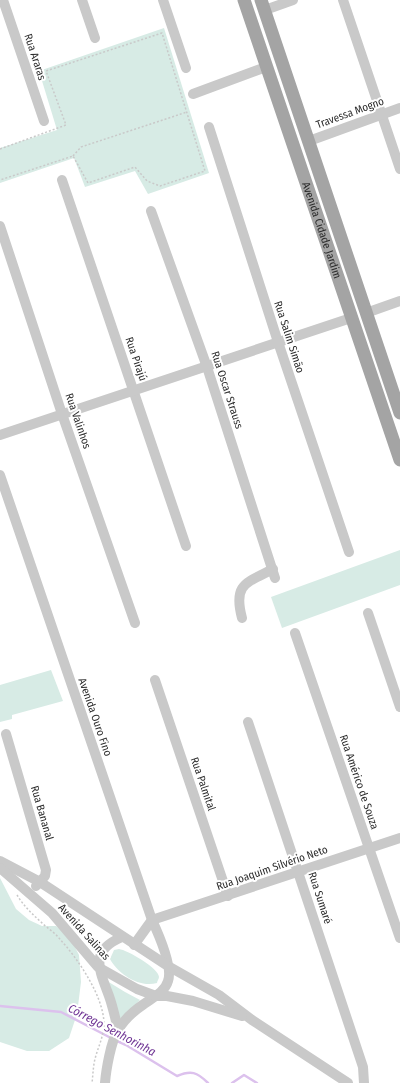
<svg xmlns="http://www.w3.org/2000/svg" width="400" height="1083" viewBox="0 0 400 1083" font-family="'Fira Sans Condensed',sans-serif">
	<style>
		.green { fill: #d7ebe5 }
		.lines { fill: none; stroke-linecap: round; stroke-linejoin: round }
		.stream { stroke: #dcc1ed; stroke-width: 2.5 }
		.path { stroke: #c9c9c9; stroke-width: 1.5; stroke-dasharray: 2 2; stroke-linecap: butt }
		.minor { stroke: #c9c9c9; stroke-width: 10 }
		.major { stroke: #a4a4a4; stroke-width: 13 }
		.labels { text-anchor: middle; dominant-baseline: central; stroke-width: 4; stroke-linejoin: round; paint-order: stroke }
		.street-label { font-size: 11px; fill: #2c2c2c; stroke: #fff }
		.water-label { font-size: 12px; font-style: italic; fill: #6f3494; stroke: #fff }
	</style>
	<rect width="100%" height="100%" fill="#fff"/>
	<g class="green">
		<path d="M164,28L209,173L148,194L135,171L85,187L74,158L0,183V148L57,130L39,71Z"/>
		<path d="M400,550V585L282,628L271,597Z"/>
		<path d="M51,670L63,701L12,715V719L0,722V685Z"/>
		<path d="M0,878L16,909L29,920L42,926H56L70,937L79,955L81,982L77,1014L69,1038L49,1051H27L0,1042Z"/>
		<path d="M119,949C127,950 159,968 159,977C159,979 157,981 157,983C139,988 118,974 110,959L114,950Z"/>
		<path d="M107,981L125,992L140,1000L120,1021Z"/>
	</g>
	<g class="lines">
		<g class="stream">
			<path d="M0,1006L61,1012L111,1038"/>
			<path d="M115,1040L126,1045L177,1076C191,1070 197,1072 208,1083"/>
			<path d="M232,1083L244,1075L257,1083"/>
		</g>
		<g class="path">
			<path d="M0,149L66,125L46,71L162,33L205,171L160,186L147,181L135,167L88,183L73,156L0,180"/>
			<path d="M73,156L81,147L187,112"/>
			<path d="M17,895C23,905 32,914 41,922C47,928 54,932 59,938C78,959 103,995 104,1023C104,1036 98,1047 95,1059C93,1067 93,1075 92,1083"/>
		</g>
		<g class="minor">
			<path d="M3,0L44,121"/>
			<path d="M82,0L95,38"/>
			<path d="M163,0L186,68"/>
			<path d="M343,0L400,169"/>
			<path d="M265,10L293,0"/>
			<path d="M193,94L266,67"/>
			<path d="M209,127L278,342L349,552"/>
			<path d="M309,141L400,108"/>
			<path d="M62,180L186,546"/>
			<path d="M151,211L207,367L275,578"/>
			<path d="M0,226L62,414L135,623"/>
			<path d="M366,313L400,301"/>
			<path d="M0,435L351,318"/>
			<path d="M0,475L152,920C158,933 173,967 168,981C165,992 152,998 144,1004C135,1010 124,1020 118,1030C111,1041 106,1070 105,1083"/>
			<path d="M368,613L400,707"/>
			<path d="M242,618C233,584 246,583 273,569"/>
			<path d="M295,633L400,938"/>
			<path d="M155,680L228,896"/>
			<path d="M248,722L363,1067L364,1083"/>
			<path d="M6,734L46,870L45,876L36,886"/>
			<path d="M0,861L40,882L168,966L219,995L252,1020L348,1083"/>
			<path d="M0,868L52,913L98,967L137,989L156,996H167L193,1001L242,1016"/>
			<path d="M152,920L400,838"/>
			<path d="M134,945L152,920"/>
			<path d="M118,1029C115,1018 113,1007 109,996C99,969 89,951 122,937"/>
		</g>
		<g class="major">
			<path id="s1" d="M244,0L400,460"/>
			<path d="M261,0L400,413"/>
		</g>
	</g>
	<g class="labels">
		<g class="street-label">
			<text transform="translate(35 57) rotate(72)">Rua Araras</text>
			<text transform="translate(350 113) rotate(-20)">Travessa Mogno</text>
			<text stroke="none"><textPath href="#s1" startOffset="243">Avenida Cidade Jardim</textPath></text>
			<text transform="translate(289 337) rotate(72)">Rua Salim Simão</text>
			<text transform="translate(136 359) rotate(71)">Rua Pirajú</text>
			<text transform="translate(227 390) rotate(72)">Rua Oscar Strauss</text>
			<text transform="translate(78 421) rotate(71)">Rua Valinhos</text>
			<text transform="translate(95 717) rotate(71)">Avenida Ouro Fino</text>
			<text transform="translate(359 782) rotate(71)">Rua Américo de Souza</text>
			<text transform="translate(203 784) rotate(71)">Rua Palmital</text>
			<text transform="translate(42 813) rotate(74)">Rua Bananal</text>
			<text transform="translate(272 868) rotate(-19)">Rua Joaquim Silvério Neto</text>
			<text transform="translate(320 898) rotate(72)">Rua Sumaré</text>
			<text transform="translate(84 932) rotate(48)">Avenida Salinas</text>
		</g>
		<g class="water-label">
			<text transform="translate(112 1030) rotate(28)">Córrego Senhorinha</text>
		</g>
	</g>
</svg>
